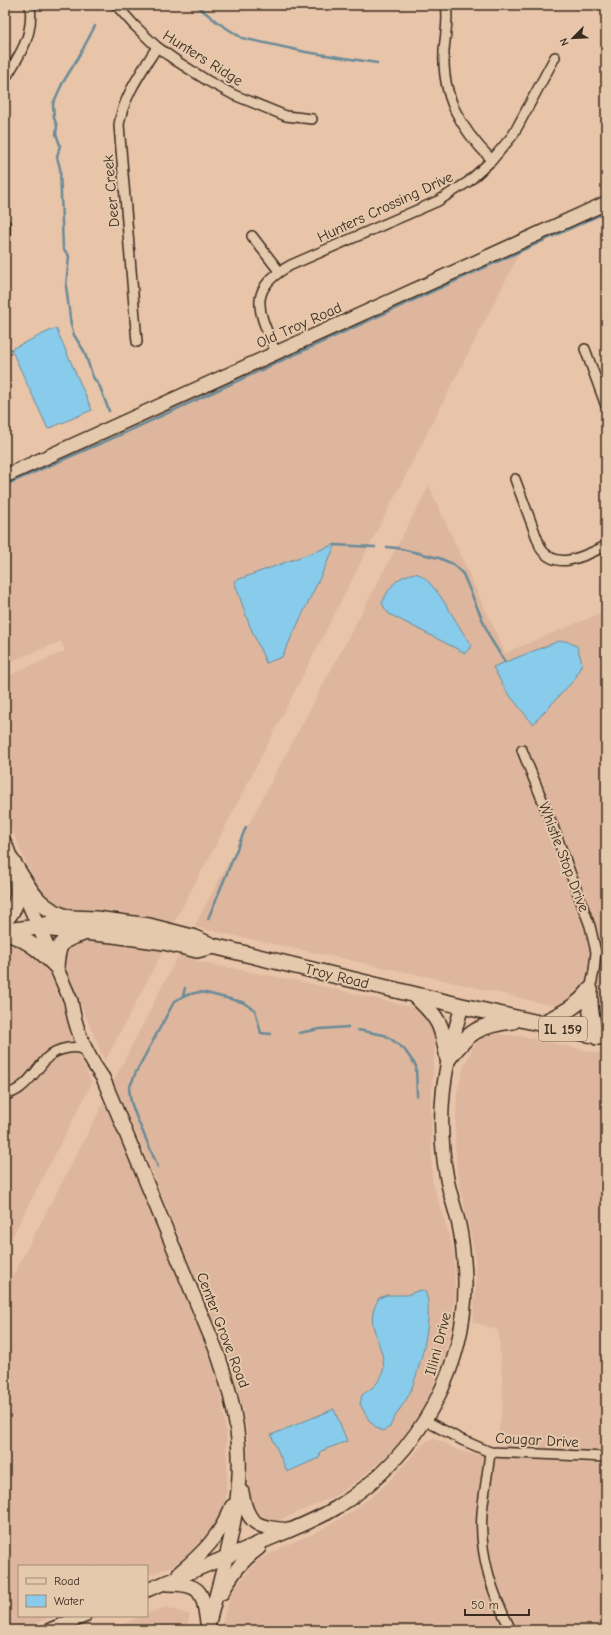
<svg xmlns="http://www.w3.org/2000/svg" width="611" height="1635" viewBox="0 0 611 1635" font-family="'Comic Neue',sans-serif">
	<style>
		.built { fill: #ddb69d }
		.water { fill: #89cbea; stroke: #6a8b98 }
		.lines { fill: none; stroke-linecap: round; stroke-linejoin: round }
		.stream { stroke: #6a8b98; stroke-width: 2.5 }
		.street-casing { stroke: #3b2a1e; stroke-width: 12 }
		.secondary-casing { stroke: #3b2a1e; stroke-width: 16 }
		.primary-casing { stroke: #3b2a1e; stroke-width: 18 }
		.street { stroke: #e5c9ac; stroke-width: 9 }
		.secondary { stroke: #e5c9ac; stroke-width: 13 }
		.primary { stroke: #e5c9ac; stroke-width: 15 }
		.labels { text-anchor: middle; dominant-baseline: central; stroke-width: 4; stroke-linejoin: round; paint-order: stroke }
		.shield { fill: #e5c9ac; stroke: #6e5a49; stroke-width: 1 }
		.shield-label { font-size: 14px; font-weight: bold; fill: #3b2a1e }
		.street-label { font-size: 15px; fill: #3b2a1e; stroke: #e5c9ac }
	</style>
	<rect width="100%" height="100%" fill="#e8c4a9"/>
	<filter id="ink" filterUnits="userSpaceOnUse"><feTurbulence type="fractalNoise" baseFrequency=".025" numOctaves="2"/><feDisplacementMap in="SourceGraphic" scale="8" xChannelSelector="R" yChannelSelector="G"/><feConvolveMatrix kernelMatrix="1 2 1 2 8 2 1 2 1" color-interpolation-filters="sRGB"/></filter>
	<g filter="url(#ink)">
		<g class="built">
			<path d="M522,248L219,839L174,922L108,910L62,909L40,895L5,813V677L65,651L61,641L5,664V483Z"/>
			<path d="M429,486L505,653L606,611V1018L439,979L194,927Z"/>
			<path d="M5,863L13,884L14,891L5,910Z"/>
			<path d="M75,940L105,941L137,945L163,951L105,1061L63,963L65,948Z"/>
			<path d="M20,943L46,965L73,1028L68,1031L92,1083L5,1250V945Z"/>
			<path d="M179,954L191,957L199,962L308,983L424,1010L436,1031L431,1100L432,1180L454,1252L455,1295L451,1327L442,1363L427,1401L403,1437L383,1459L357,1481L337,1495L275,1522L259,1519L253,1512L248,1496V1440L244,1416L234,1371L140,1142L113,1082Z"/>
			<path d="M494,1034L521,1036L606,1055V1453L510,1448L500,1441L498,1435L503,1402L502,1374L498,1330L473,1322L476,1279L475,1255L457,1172L455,1142L457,1092L465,1064L471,1051L476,1043L485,1037Z"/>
			<path d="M104,1102L143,1194L204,1342L216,1376L222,1401L226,1435L227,1468L226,1497L224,1515L218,1527L184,1561L147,1576V1566H19V1616H53L20,1630H5V1291Z"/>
			<path d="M434,1439L443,1442L457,1450L472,1454L517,1459L606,1464V1630H220L227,1606L235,1587L257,1561L286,1545L313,1534L350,1513L378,1492L401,1469L420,1447L427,1441Z"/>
			<path d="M165,1607L190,1615L186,1630H110L143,1616H147V1614Z"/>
		</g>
		<g class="water">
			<path d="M56,328L92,410L48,429L11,349Z"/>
			<path d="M336,544L282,657L266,663L249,624L234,581Z"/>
			<path d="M415,573C435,577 459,630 472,646L465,653L389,614L385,609L382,603C389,587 397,576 415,573Z"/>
			<path d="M559,641H566L577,646L582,663L575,679L533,724L506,691L493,667Z"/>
			<path d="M420,1290L425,1291C435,1313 420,1368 411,1390C406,1403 395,1413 390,1427L383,1431C371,1427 366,1415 360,1404L362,1395C367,1391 373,1388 377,1383C392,1365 377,1345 373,1325C371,1315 374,1307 379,1298L387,1295H407Z"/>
			<path d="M334,1409L347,1441L321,1451L319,1458L287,1472L271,1435Z"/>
		</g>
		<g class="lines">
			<g class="stream">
				<path d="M196,5L217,22L242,38L306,52L377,63"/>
				<path d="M95,26L78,58L62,84L53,104L54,118L57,126L56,134L60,145L57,157L60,168L63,249L68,254L69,257L66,286L71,325L74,335L84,351L93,377L100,387L109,411"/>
				<path d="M5,485L122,434L606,212"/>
				<path d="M335,545L375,547"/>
				<path d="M387,547L397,548L439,558L453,564L463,574L490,638L505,662"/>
				<path d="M208,919L246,827"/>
				<path d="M183,996L199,992L206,993L242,1002L255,1010L261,1033L271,1034"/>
				<path d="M358,1030L384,1035L391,1039L404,1049L416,1066L417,1096"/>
				<path d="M299,1033L320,1029L348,1027"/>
				<path d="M158,1167L136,1116L131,1102L129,1089L136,1072L174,1002L183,996L185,988"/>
			</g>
			<g class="street-casing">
				<g id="street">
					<path d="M116,5L134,25L157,47L178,62L208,81L234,95L286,116L312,119"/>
					<path d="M446,5C449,20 445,36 444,51C442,97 460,128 492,160"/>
					<path d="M5,79C20,54 34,36 30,5"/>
					<path d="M5,224V237"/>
					<path d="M252,236L279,271"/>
					<path d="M137,342L119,125C123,97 142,71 157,47"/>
					<path d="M585,349L606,406"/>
					<path d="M276,353C260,313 244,290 291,265L438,201L468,182L492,160L513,135L555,57"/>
					<path d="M515,479L541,549C558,572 585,555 606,546"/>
					<path d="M522,750L554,829L590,926L596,952L594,971L590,990"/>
					<path d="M5,1096C10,1093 17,1091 21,1087C32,1079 39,1066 48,1057C56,1049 81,1042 87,1054"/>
					<path d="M426,1421L462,1440L490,1452L606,1457"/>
					<path d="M490,1452C488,1472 484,1493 482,1513C479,1554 492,1594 511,1630"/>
				</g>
			</g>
			<g class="secondary-casing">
				<g id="secondary">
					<path d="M5,476L606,203"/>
					<path d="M5,843L26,898L71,1001C75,1028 87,1056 103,1078L217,1352C231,1392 241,1432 239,1475C237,1528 220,1579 207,1630"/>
					<path d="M242,1492C248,1527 258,1527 290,1530"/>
					<path d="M179,1573C203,1553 220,1536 232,1506"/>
					<path d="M167,1584C202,1584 202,1591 207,1622"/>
					<path d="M147,1590C182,1576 217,1561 252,1546C280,1534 309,1524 336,1508C421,1455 473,1361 464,1261C463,1251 462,1240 460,1230C457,1213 450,1196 447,1179C435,1115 444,1067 462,1006"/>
					<path d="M222,1593C231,1574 242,1560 259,1548"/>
					<path d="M50,1630L84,1616"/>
				</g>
			</g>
			<g class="primary-casing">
				<g id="primary">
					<path d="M12,861C30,889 35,907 69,918"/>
					<path d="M5,920C20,904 19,891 15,870"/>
					<path d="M42,928L113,935L164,942L197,950L213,946"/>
					<path d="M5,931L39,927L69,918L96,919L149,926L192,937L213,946L462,1006L606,1038"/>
					<path d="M6,933C28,939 41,951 56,966"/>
					<path d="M56,966C58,944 60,940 81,934"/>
					<path d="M590,990C589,1007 591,1021 597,1037"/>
					<path d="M414,995C440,1018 442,1026 448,1059"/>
					<path d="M541,1024C559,1015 578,1007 590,990"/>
					<path d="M448,1059C469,1032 478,1025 513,1021"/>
				</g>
			</g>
			<use href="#street" class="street"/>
			<use href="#secondary" class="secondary"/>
			<use href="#primary" class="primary"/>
		</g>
	</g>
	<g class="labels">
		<rect class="shield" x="539" y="1017" width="48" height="24" rx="3"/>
		<g class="shield-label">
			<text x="563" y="1029">IL 159</text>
		</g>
		<g class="street-label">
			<text transform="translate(203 58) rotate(32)">Hunters Ridge</text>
			<text transform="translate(111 191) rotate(-95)">Deer Creek</text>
			<text transform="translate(385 207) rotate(-25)">Hunters Crossing Drive</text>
			<text transform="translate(299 325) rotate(-24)">Old Troy Road</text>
			<text transform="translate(564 857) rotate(69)">Whistle Stop Drive</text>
			<text transform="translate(337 976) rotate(14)">Troy Road</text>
			<text transform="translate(223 1330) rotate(69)">Center Grove Road</text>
			<text transform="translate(438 1344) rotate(-75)">Illini Drive</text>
			<text transform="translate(537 1440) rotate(3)">Cougar Drive</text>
		</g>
	</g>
	<rect width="611" height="1635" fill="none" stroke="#e5c9ac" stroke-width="20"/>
	<rect x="10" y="10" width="591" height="1615" fill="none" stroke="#3b2a1e" stroke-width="1.5" filter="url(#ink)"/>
	<rect x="18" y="1565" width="130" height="52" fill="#e5c9ac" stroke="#a18973"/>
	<rect x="26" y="1578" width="20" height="6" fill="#e5c9ac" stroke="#a18973"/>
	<text x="54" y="1585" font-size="12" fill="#3b2a1e">Road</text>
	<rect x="26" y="1595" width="20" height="12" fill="#89cbea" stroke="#a18973"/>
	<text x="54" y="1605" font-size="12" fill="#3b2a1e">Water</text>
	<g transform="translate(573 38) rotate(246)" stroke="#e5c9ac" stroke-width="3" paint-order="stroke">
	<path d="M0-3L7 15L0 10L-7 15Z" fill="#3b2a1e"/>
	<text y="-6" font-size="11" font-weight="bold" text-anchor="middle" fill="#3b2a1e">N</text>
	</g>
	<path d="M465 1609v6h64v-6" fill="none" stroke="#3b2a1e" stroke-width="2"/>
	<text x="471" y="1609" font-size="12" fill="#3b2a1e" stroke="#e5c9ac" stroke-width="3" paint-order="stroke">50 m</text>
</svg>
